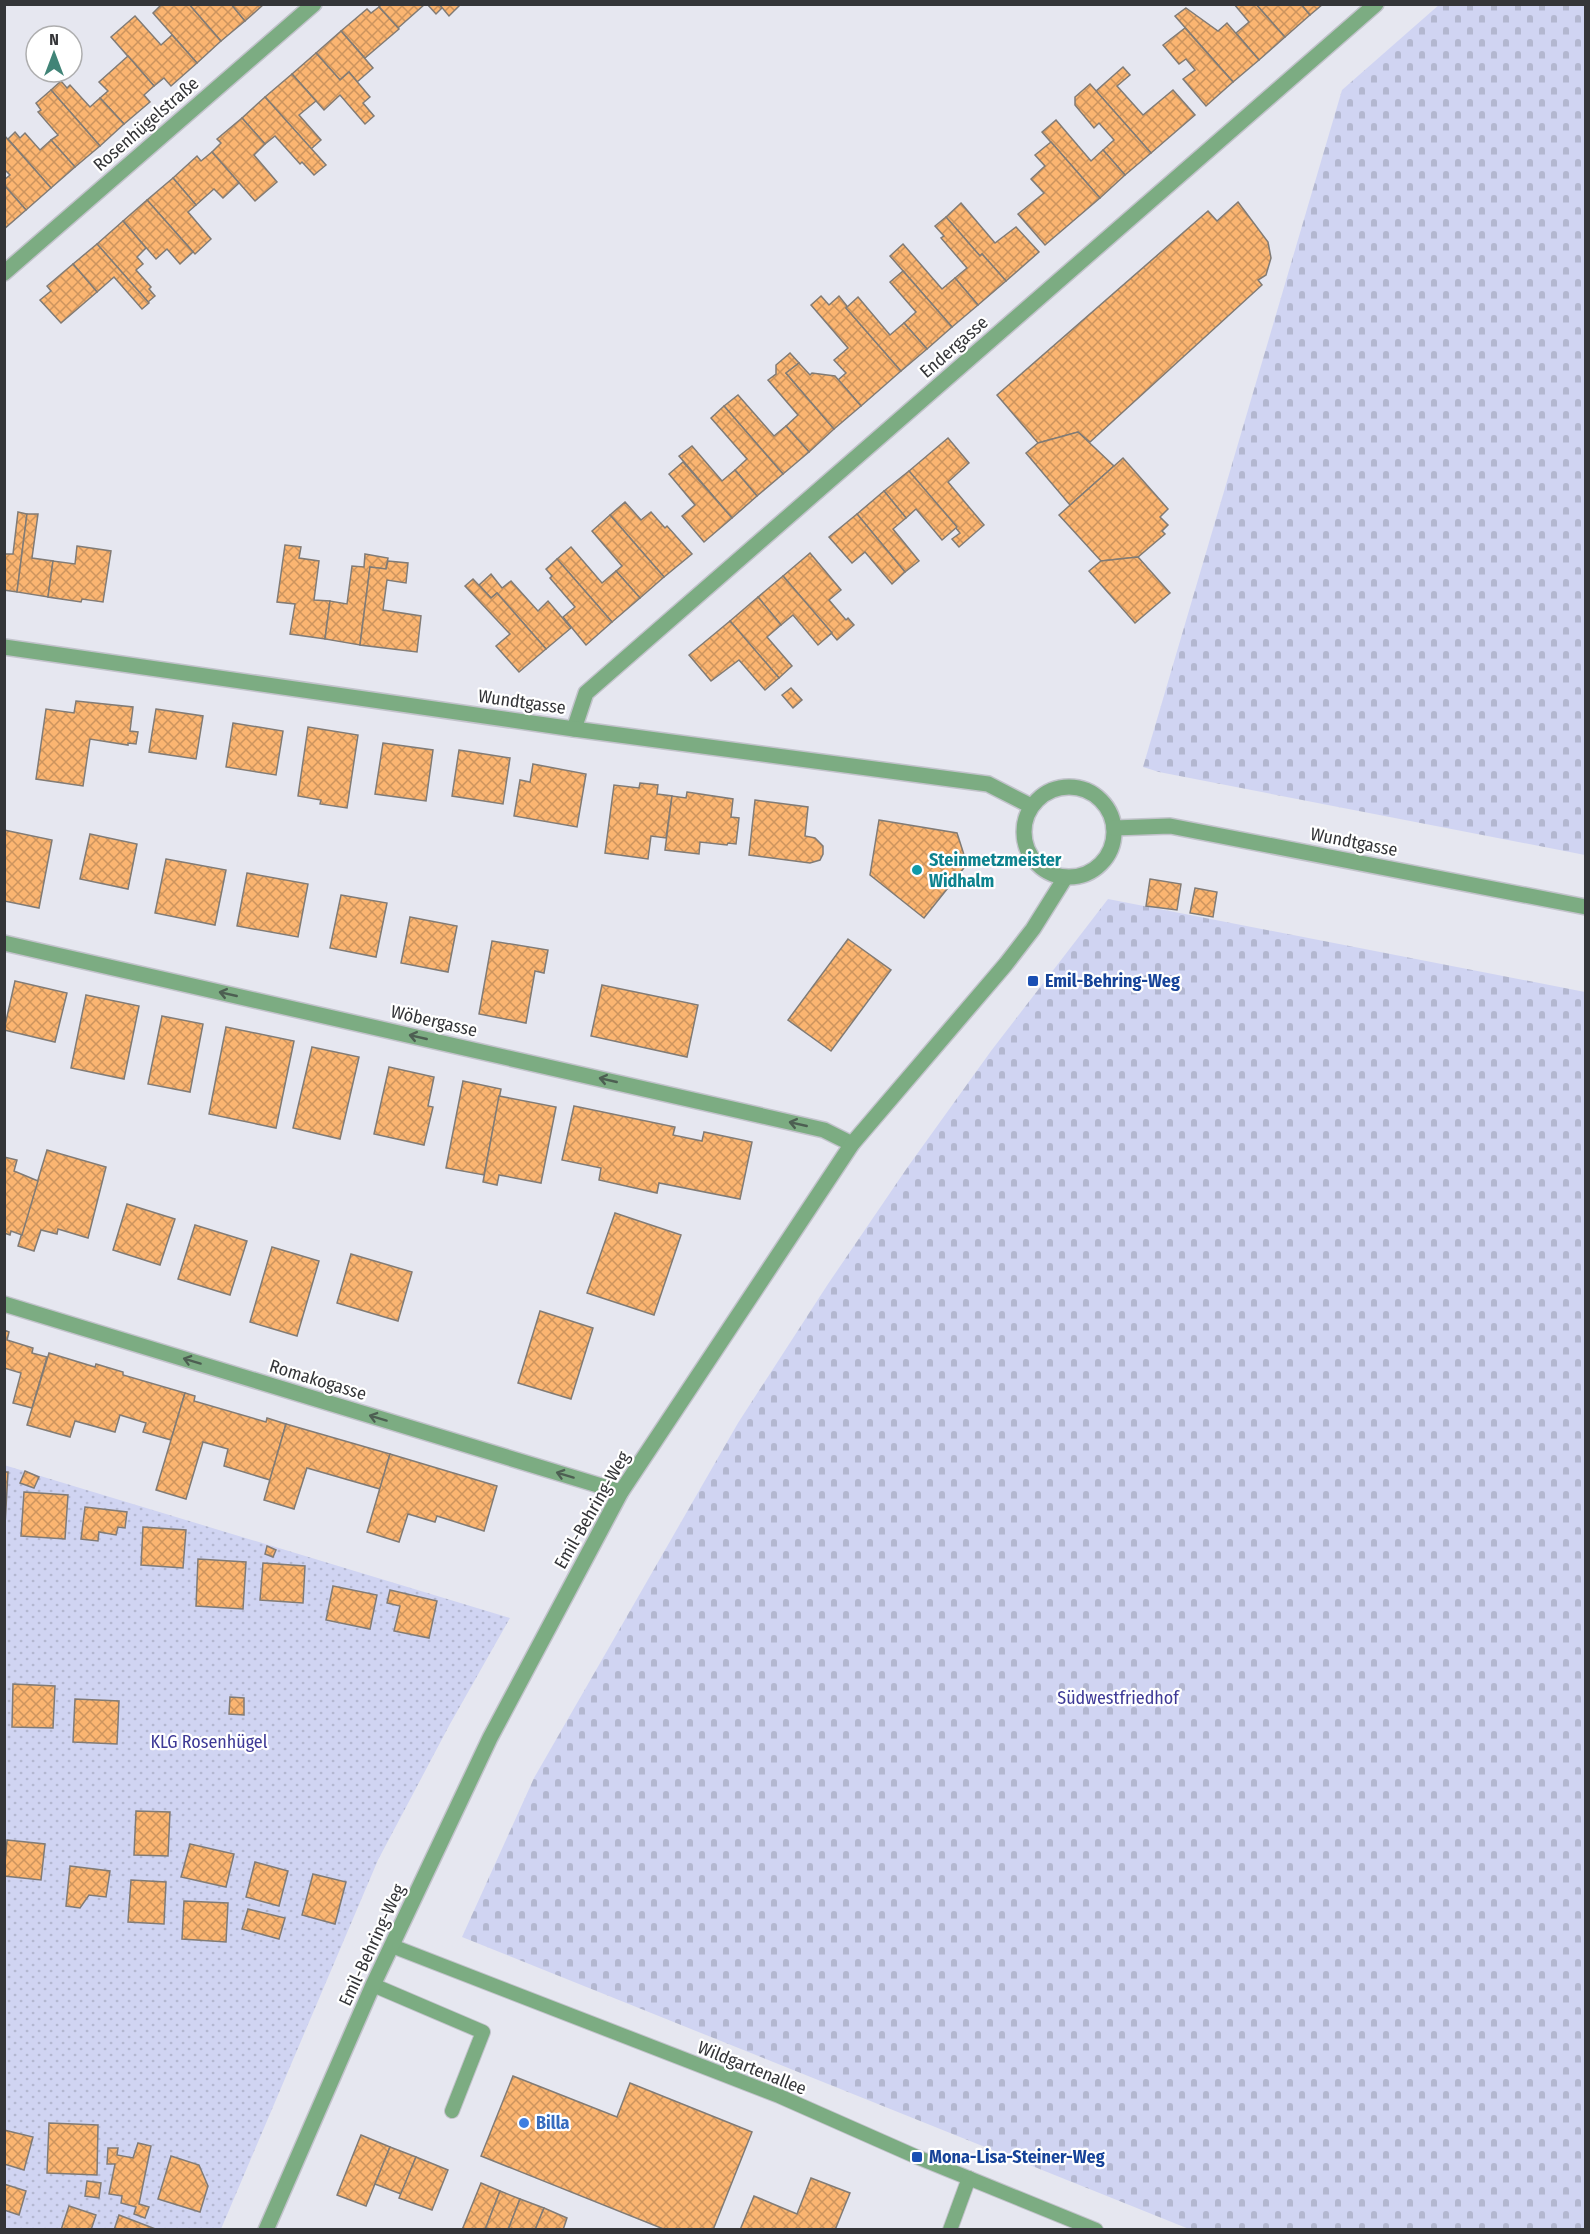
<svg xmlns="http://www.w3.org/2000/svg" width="1590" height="2234" viewBox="0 0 1590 2234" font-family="'Fira Sans Condensed',sans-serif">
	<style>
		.grass { fill: url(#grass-dots) }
		.cemetery { fill: url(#cemetery-stones) }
		.building { fill: url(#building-cross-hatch); stroke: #817b75; stroke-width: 1.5 }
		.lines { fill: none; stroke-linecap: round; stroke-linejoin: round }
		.service-casing { stroke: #c2c3cb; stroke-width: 16 }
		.minor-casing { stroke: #c2c3cb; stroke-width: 18 }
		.tertiary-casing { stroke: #c2c3cb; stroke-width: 18 }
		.service { stroke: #7cac82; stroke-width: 14 }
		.minor { stroke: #7cac82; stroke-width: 15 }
		.tertiary { stroke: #7cac82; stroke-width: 15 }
		.oneway { stroke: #4d5f52 }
		.culture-dot { fill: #0f9aa8; stroke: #fff; stroke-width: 2 }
		.transit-dot { fill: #1a4fb4; stroke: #fff; stroke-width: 2 }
		.shop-dot { fill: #3f7fe0; stroke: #fff; stroke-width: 2 }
		.labels { text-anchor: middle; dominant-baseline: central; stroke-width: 4.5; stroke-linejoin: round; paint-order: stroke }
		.street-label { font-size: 18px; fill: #343538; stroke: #fff }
		.culture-label { font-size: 18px; font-weight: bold; fill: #0d838f; stroke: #fff; text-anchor: start }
		.transit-label { font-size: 18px; font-weight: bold; fill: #164399; stroke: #fff; text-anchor: start }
		.park-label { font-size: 18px; fill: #3d3996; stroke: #fff }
		.shop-label { font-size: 18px; font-weight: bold; fill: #366cbe; stroke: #fff; text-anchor: start }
	</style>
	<defs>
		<pattern id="grass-dots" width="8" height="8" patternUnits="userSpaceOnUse" patternTransform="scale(1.5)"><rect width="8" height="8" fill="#d0d4f2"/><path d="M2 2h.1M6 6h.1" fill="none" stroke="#b3b7d0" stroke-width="1.8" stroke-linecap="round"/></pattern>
		<pattern id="cemetery-stones" width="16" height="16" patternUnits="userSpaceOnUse" patternTransform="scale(1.5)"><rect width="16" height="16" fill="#d0d4f2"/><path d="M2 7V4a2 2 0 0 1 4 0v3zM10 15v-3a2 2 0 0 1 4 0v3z" fill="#b3b7d0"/></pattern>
		<pattern id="building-cross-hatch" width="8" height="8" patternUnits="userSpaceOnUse" patternTransform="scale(1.5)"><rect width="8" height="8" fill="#fbb571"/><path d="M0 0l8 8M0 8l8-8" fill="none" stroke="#cc945e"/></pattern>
	</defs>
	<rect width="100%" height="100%" fill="#e6e7f0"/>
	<path class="grass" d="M4,1465L510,1618L450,1724L378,1860L221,2229H5Z"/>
	<g class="cemetery">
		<path d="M1440,4L1585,5V855L1159,772L1143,767L1342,90Z"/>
		<path d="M1108,899L1585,992V2229H1189L462,1937L534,1778L738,1423L828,1284L907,1168L991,1051Z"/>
	</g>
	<g class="building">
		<path d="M162,4H189L221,41L197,63L153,13Z"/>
		<path d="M189,4H231L245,21L221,41Z"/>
		<path d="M231,4H264L245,21Z"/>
		<path d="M382,4H425L398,28L379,7Z"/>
		<path d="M427,4H439L442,8L436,14Z"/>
		<path d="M439,4H461L449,16Z"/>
		<path d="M1234,4H1256L1285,37L1259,60L1236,33L1249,22Z"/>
		<path d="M1256,4H1301L1310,15L1285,37Z"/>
		<path d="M1301,4H1323L1310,15Z"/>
		<path d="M379,7L399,29L365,58L341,31L367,9L371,13Z"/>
		<path d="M1186,8L1218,31L1227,23L1259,60L1233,82L1175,16Z"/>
		<path d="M135,16L161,45L172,35L197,63L171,86L164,78L154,86L111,37Z"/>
		<path d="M1185,28L1233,82L1206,106L1183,79L1195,70L1186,59L1179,64L1163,45Z"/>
		<path d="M341,31L373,68L357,82L349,72L340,80L316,53Z"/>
		<path d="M316,53L340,80L349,72L370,97L363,103L374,116L365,124L340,95L324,110L292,74Z"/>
		<path d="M128,56L154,86L144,95L150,102L124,124L100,98L108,91L99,82Z"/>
		<path d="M1123,67L1130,75L1117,86L1143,115L1173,90L1195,115L1151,153L1096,91Z"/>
		<path d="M292,74L316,101L299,115L321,140L311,149L265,97Z"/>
		<path d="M61,81L67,88L70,85L90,107L100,98L124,124L100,146L51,90Z"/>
		<path d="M1090,84L1151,153L1125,175L1103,150L1114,140L1099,123L1094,128L1075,105V97Z"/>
		<path d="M51,90L100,146L75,167L51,140L58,135L38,112L41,110L36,103Z"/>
		<path d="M265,97L326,165L314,175L302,162L300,164L275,136L265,144L242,118Z"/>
		<path d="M242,118L265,144L254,155L277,182L255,201L212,152L221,143L217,139Z"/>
		<path d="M1056,120L1091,161L1103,150L1125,175L1100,198L1042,132Z"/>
		<path d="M15,132L20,138L25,133L40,150L51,140L75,167L51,188L8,139Z"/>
		<path d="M4,135L51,188L26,210L4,185V180L10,175L4,169Z"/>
		<path d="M1051,142L1100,198L1045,245L1018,214L1044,193L1031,179L1045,166L1035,155Z"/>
		<path d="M212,152L239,183L223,198L214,189L196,205L173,178L197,156L201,161Z"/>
		<path d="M173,178L196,205L188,212L211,239L195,254L147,200Z"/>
		<path d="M4,185L26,210L4,229Z"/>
		<path d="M147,200L193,252L180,264L167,249L156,259L123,221Z"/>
		<path d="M1238,202L1268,242L1271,258L1266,275L1258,280L1262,285L1090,442L1078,432L1038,443L997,395L1208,211L1217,221Z"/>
		<path d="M961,203L995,243L1016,227L1039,252L1006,281L982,254L980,256L946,217Z"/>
		<path d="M946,217L980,256L982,254L1006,281L978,305L955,278L967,268L941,238L944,236L935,226Z"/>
		<path d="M123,221L146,248L137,257L143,264L136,270L151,287L149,289L155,296L148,302L97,244Z"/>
		<path d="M97,244L149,303L142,309L114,277L97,292L73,264Z"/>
		<path d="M903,244L942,289L955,278L978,305L952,327L890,256Z"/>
		<path d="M73,264L97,292L61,323L40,300L51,291L47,286Z"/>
		<path d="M903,271L952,327L927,349L904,323L916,312L890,282Z"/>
		<path d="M821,296L829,305L839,296L847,306L846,308L901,371L861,406L838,380L846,373L834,360L848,348L811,305Z"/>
		<path d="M858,297L890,335L904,323L927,349L901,371L846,308Z"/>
		<path d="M790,353L799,363L786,373L834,429L809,452L786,426L798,415L768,380L776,374V365Z"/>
		<path d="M799,363L810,375L812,373L835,376L861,406L834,429L786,373Z"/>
		<path d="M738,395L774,436L786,426L809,452L783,474L724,406Z"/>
		<path d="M724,406L783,474L757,496L735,470L747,459L711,418Z"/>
		<path d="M1078,432L1114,466L1070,505L1026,453L1038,443Z"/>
		<path d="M948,438L969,463L948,482L984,525L959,547L952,539L960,533L909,471Z"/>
		<path d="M692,446L722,481L735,470L757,496L732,518L679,456Z"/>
		<path d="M1123,458L1168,509L1160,517L1168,525L1162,531L1165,534L1138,557L1101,561L1059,515Z"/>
		<path d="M683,462L732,518L704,542L682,516L695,505L669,474Z"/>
		<path d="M909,471L957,527L942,540L916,509L906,518L884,491Z"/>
		<path d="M884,491L906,518L893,529L919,561L905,572L857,514Z"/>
		<path d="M625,502L641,520L651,512L665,528L667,526L692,554L664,577L610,515Z"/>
		<path d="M18,512L27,514L17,592L4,590V554H13Z"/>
		<path d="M27,514H38L32,558L53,561L48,597L17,592Z"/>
		<path d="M857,514L905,572L892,584L865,552L852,563L829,537Z"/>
		<path d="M610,515L664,577L640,598L616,571L622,566L592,531Z"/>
		<path d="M285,545L301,547L299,558L319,561L314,600L330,601L325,639L290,634L295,604L277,602Z"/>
		<path d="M77,546L111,551L103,602L82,599L81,602L48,597L53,561L75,564Z"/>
		<path d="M571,547L602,583L616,571L640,598L612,622L557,559Z"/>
		<path d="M810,553L841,590L829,600L846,620L848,618L854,625L837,640L783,576Z"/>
		<path d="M365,554L388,558L386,569L370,567L360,645L325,639L330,601L347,604L352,566L364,567Z"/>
		<path d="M1138,557L1170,593L1135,623L1089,571L1101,561Z"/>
		<path d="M557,559L612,622L586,645L563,617L575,607L550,578L552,576L546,569Z"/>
		<path d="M388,561L408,563L406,583L387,580L383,610L421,616L417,652L360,645L370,567L386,569Z"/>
		<path d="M491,574L502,588L511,581L538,611L548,601L571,628L546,649L497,593L491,598L479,585Z"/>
		<path d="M783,576L832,633L818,645L793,615L781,625L758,597Z"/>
		<path d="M473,579L491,598L497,593L546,649L519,672L496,646L510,634L465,586Z"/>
		<path d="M758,597L781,625L767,637L792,666L779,678L730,621Z"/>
		<path d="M730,621L779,678L765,690L739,660L711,681L689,655Z"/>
		<path d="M791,688L802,700L793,708L782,695Z"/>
		<path d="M76,701L133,707L130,731L138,732L136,744L128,743V745L90,739L83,786L36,779L46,709L74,713Z"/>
		<path d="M156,709L203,716L196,759L149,752Z"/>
		<path d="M233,723L283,731L276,775L226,767Z"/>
		<path d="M308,727L358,735L347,808L320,804L321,800L298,796Z"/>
		<path d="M383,743L433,750L426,801L375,794Z"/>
		<path d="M459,750L510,758L503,804L452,796Z"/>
		<path d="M533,764L586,774L577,827L514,816L520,780L530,782Z"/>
		<path d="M640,783L658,785L657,794L672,796L666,838L651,836L648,859L605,853L614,785L639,788Z"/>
		<path d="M687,792L733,799L731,817L739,818L736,844L728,843L727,845L700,842L699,854L665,850L672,796L686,798Z"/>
		<path d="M755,800L808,807L805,836L815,838L823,846V854L820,860L810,863L749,855Z"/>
		<path d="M879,820L957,833L967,864L924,918L870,875Z"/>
		<path d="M4,830L52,840L39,908L4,901Z"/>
		<path d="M90,834L137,844L128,889L80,879Z"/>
		<path d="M166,859L226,870L215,925L155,913Z"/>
		<path d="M247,873L308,884L298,937L237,926Z"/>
		<path d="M1150,879L1181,884L1177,910L1146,906Z"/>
		<path d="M1195,888L1217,892L1213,917L1190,913Z"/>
		<path d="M341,895L387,903L376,957L330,948Z"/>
		<path d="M410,917L457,926L448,972L401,963Z"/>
		<path d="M848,939L891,970L831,1051L788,1020Z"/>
		<path d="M492,941L548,950L544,973L535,971L526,1023L479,1014Z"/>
		<path d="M15,981L67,993L55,1042L4,1030Z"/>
		<path d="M602,985L698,1005L687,1057L591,1036Z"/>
		<path d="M86,995L139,1006L124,1079L71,1068Z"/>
		<path d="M162,1016L203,1024L190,1092L148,1084Z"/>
		<path d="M226,1027L294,1041L276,1128L209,1114Z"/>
		<path d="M312,1047L359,1057L340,1139L293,1128Z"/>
		<path d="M389,1067L434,1077L428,1106L433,1107L424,1145L374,1134Z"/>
		<path d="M463,1081L501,1089L484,1175L446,1168Z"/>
		<path d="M499,1096L556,1107L541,1183L499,1175L497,1185L483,1182Z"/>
		<path d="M574,1106L675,1127L673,1135L702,1141L704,1132L752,1142L740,1199L659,1183L657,1193L599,1180L601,1168L562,1160Z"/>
		<path d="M47,1150L106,1167L88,1238L58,1229L57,1234L41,1230L34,1251L18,1246Z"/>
		<path d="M4,1157L17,1160L14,1171L38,1181L22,1235L11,1231L10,1235L4,1233Z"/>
		<path d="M127,1204L175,1219L160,1265L113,1250Z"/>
		<path d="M615,1213L681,1235L654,1315L587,1293Z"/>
		<path d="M195,1225L247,1241L230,1295L178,1279Z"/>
		<path d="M272,1247L319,1261L297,1336L250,1322Z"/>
		<path d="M351,1254L412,1272L398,1321L337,1303Z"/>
		<path d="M540,1311L593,1328L571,1399L518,1383Z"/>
		<path d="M4,1330L9,1332L7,1340L33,1348L32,1353L47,1357L32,1408L13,1403L21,1373L4,1368Z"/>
		<path d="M49,1353L95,1367L96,1364L123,1372V1375L185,1393L171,1440L143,1432L146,1423L120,1415L115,1432L75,1421L70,1437L27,1425Z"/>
		<path d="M185,1393L195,1396L194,1401L266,1422L267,1418L286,1424L270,1480L224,1466L228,1449L203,1442L186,1499L156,1490Z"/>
		<path d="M286,1424L390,1454L380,1489L307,1468L294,1509L264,1500Z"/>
		<path d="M390,1454L497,1486L484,1531L437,1516L435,1522L408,1514L399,1542L367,1532Z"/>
		<path d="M25,1471L39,1477L34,1488L20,1483Z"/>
		<path d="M4,1472H8L5,1525H4Z"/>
		<path d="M24,1492L68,1495L65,1539L21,1536Z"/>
		<path d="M85,1507L127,1512L125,1528L118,1527L116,1535L99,1532L98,1541L81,1539Z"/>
		<path d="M143,1527L186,1530L183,1568L141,1565Z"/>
		<path d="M267,1546L276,1550L273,1557L265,1554Z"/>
		<path d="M198,1559L246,1562L243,1609L196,1606Z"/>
		<path d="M263,1563L305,1566L303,1603L260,1600Z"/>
		<path d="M333,1586L377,1595L370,1629L326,1620Z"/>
		<path d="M390,1590L437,1601L429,1638L394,1631L400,1606L387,1603Z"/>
		<path d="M13,1684L55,1686L53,1728L12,1727Z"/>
		<path d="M230,1697L244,1698V1715L229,1714Z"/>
		<path d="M75,1699L119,1701L117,1744L73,1742Z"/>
		<path d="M136,1811L170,1812L168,1856L134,1855Z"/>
		<path d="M7,1840L45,1844L41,1880L4,1876Z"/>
		<path d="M190,1844L234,1854L226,1887L181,1877Z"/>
		<path d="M255,1862L288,1871L279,1906L246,1897Z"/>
		<path d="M70,1866L110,1871L106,1897L89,1895L80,1908L66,1906Z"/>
		<path d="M313,1874L346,1882L335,1924L302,1915Z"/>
		<path d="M131,1880L166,1882L164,1924L128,1922Z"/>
		<path d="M184,1901L228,1903L226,1942L182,1939Z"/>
		<path d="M248,1909L285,1918L279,1939L242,1929Z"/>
		<path d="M513,2076L617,2117L630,2083L752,2132L713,2230H666L481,2156Z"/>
		<path d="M49,2123L98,2125L97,2175L47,2173Z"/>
		<path d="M4,2130L33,2137L24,2170L4,2164Z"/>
		<path d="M361,2135L390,2147L366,2206L337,2195Z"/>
		<path d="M138,2143L151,2146L139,2204L149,2207L145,2218L134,2214L136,2207L121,2203L122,2196L109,2194L115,2164H107L108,2148H118L117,2155L133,2158Z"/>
		<path d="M390,2147L416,2157L401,2194L375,2184Z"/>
		<path d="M171,2156L199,2165L208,2186L200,2212L158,2199Z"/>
		<path d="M416,2157L448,2170L432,2210L399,2198Z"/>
		<path d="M811,2178L850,2193L835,2230H740L754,2196L797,2214Z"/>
		<path d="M87,2181L101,2183L99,2198L85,2196Z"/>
		<path d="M481,2183L500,2191L485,2230H462Z"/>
		<path d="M4,2184L26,2191L19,2215L4,2210Z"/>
		<path d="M500,2191L520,2199L508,2230H485Z"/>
		<path d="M520,2199L544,2208L535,2230H508Z"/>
		<path d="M69,2206L96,2215L91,2230H61Z"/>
		<path d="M544,2208L567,2218L563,2230H535Z"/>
		<path d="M119,2215L158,2230H114Z"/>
	</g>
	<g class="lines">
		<g class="service-casing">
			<g id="service">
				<path d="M392,1946L779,2096L917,2157L1096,2230"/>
				<path d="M373,1985L483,2032L452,2111"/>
				<path d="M950,2230L969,2178"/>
			</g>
		</g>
		<g class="minor-casing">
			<g id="minor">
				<path d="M4,273L314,4"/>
				<path d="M574,729L586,693L1376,4"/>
				<path d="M4,943L824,1130L852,1144"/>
				<path d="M4,1304L621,1492"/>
				<path d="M266,2230L373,1985L490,1738L621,1492L852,1144L1006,964L1033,929L1065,878"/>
			</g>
		</g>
		<g class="tertiary-casing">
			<g id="tertiary">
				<path d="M4,647L574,729L988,784L1031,806"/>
				<circle cx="1069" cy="832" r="45"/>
				<path d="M1114,828L1170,826L1586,907"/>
			</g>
		</g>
		<use href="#service" class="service"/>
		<use href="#minor" class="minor"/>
		<use href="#tertiary" class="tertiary"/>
	</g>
	<defs><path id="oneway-shaft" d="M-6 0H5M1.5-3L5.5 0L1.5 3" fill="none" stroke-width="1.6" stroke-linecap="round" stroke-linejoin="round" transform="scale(1.5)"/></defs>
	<g class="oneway">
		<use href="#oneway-shaft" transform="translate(228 994) rotate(-167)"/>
		<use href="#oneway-shaft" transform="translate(418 1037) rotate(-167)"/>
		<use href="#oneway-shaft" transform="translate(608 1080) rotate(-167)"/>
		<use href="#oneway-shaft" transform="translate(798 1124) rotate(-167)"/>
		<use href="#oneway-shaft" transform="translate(192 1361) rotate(-163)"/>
		<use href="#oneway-shaft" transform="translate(378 1418) rotate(-163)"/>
		<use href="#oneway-shaft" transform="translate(565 1475) rotate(-163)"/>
	</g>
	<circle class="culture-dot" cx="917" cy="870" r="6"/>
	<g class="transit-dot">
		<rect x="1027" y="975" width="12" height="12" rx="3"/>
		<rect x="911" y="2151" width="12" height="12" rx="3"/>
	</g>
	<circle class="shop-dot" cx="524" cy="2123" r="6"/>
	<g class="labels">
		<g class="street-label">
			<text transform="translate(146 124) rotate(-41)">Rosenhügelstraße</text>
			<text transform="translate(954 347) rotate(-41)">Endergasse</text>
			<text transform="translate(522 702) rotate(8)">Wundtgasse</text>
			<text transform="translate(1354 842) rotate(11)">Wundtgasse</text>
			<text transform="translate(434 1021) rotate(13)">Wöbergasse</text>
			<text transform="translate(318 1380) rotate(17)">Romakogasse</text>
			<text transform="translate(592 1510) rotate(-60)">Emil-Behring-Weg</text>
			<text transform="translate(372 1945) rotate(-65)">Emil-Behring-Weg</text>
			<text transform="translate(752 2068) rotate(22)">Wildgartenallee</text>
		</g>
		<g class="culture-label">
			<text x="929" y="860">Steinmetzmeister<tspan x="929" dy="21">Widhalm</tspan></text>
		</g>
		<g class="transit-label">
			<text x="1045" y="981">Emil-Behring-Weg</text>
			<text x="929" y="2157">Mona-Lisa-Steiner-Weg</text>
		</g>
		<g class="park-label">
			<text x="1118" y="1698">Südwestfriedhof</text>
			<text x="209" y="1742">KLG Rosenhügel</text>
		</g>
		<g class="shop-label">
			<text x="536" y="2123">Billa</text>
		</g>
	</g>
	<rect width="1590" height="2234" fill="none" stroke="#343538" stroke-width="12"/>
	<g transform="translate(54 54)"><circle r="28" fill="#ffffff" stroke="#aeaeaf" stroke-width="1.5"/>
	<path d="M0-4.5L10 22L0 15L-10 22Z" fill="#418477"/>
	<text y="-9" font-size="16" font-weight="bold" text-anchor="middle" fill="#343538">N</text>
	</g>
</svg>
